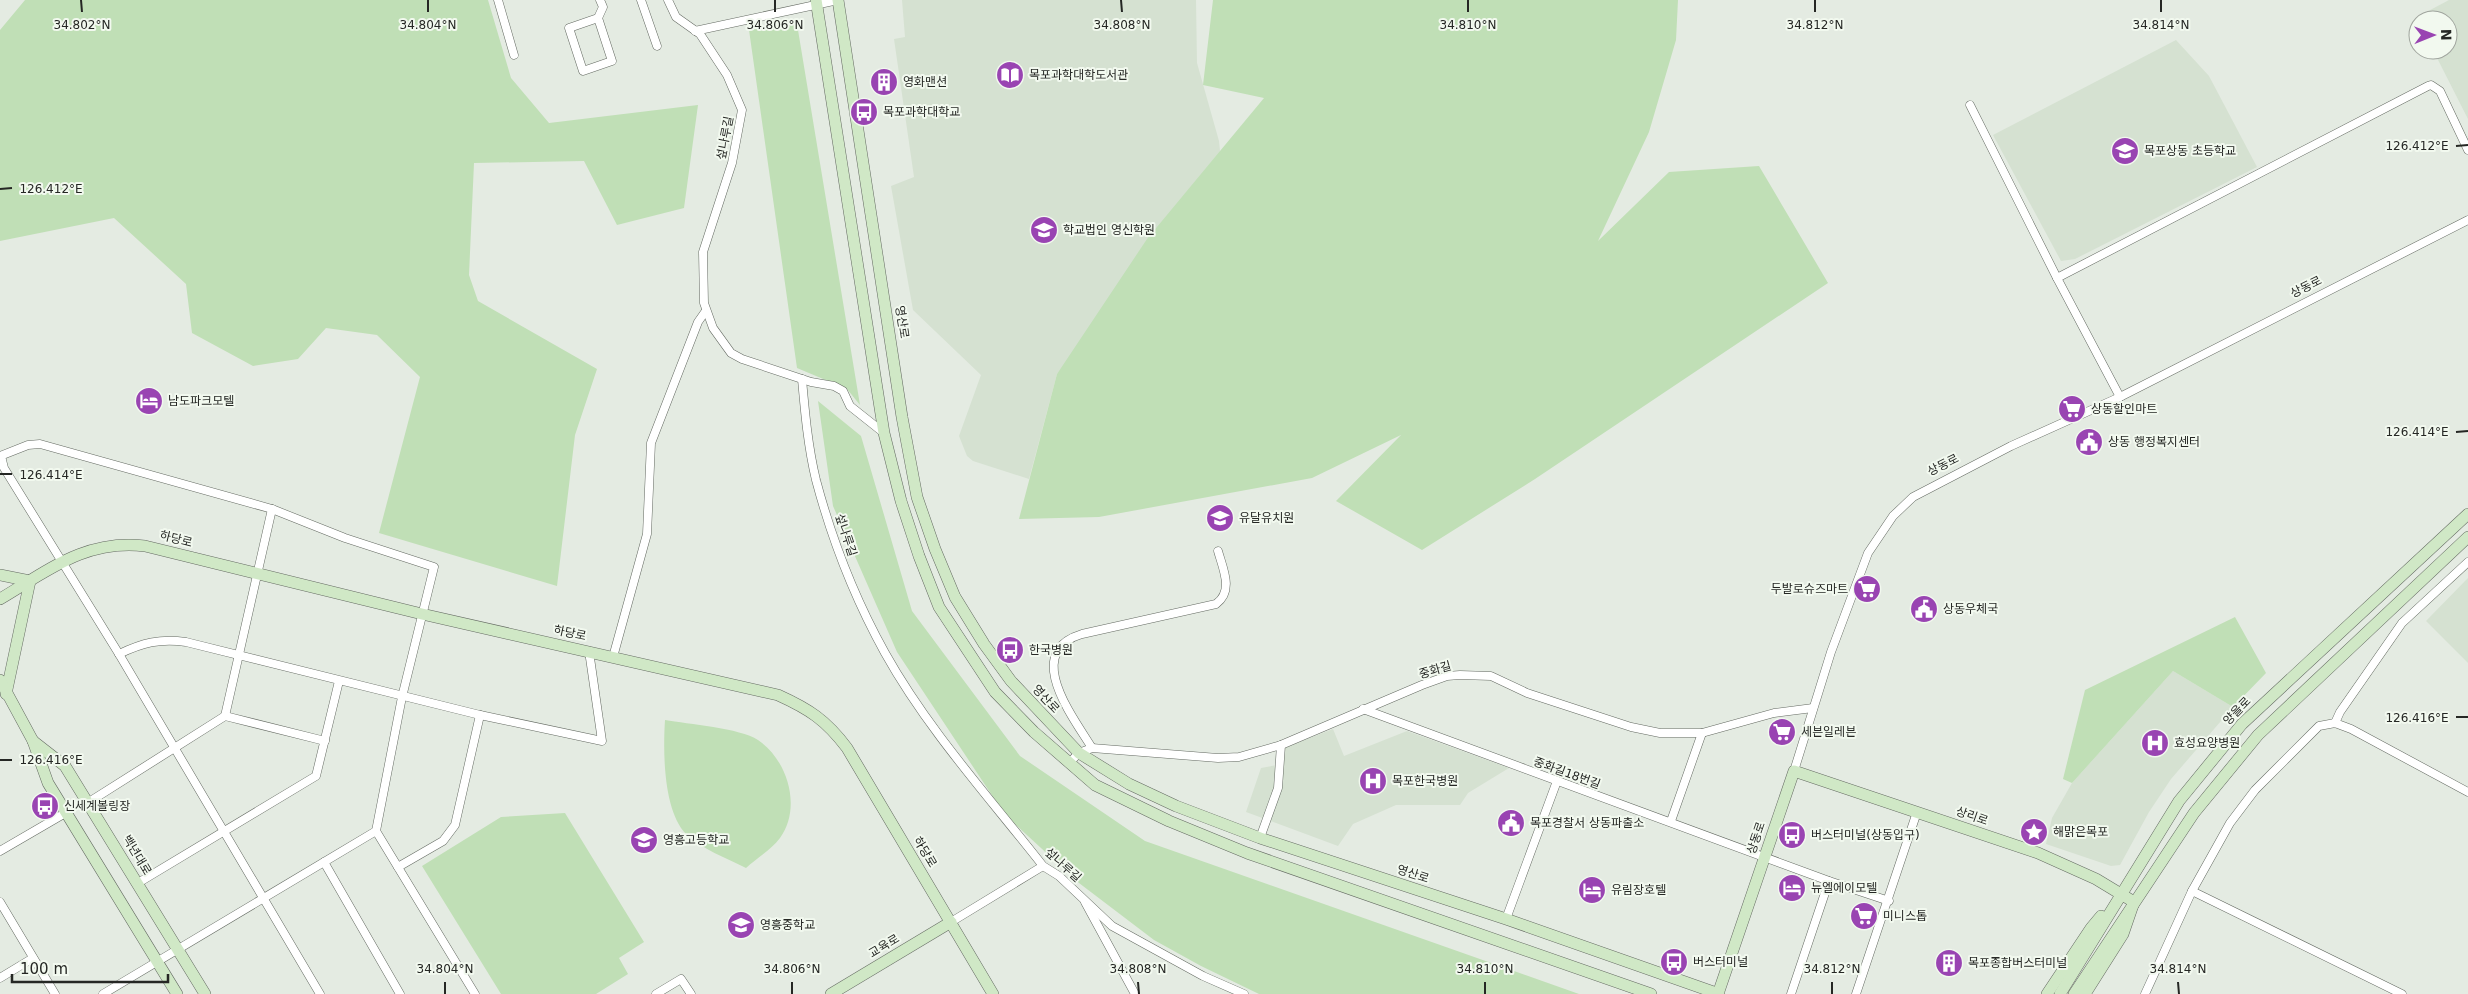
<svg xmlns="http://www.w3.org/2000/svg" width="2468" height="994" viewBox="0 0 2468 994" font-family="'DejaVu Sans','Noto Sans KR',sans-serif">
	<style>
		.built { fill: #d5e1d1 }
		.green { fill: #c0dfb6 }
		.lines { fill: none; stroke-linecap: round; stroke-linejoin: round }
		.street-casing { stroke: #646a62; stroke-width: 9 }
		.secondary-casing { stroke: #646a62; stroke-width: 12 }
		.street { stroke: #fff; stroke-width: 8 }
		.secondary { stroke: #d0e8c6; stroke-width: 11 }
		.ticks { fill: none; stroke: #252724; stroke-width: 2 }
		.labels { text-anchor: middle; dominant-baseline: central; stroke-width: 4; stroke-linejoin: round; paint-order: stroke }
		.poi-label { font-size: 12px; fill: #252724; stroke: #f2f9ef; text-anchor: start }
		.street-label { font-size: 12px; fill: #252724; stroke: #f2f9ef }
		.ticks-label { font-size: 12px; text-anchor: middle; fill: #252724; stroke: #f2f9ef; stroke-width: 4; stroke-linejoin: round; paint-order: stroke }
	</style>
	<rect width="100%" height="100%" fill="#e4ebe2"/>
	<g class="built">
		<path d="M902,0H1196L1197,63L1219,141L1222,171L1057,374L1029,479L973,461L967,456L959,436L981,375L913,310L891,186L914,177L894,39L905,37Z"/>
		<path d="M2449,0H2468V119L2433,50H2448V20H2418L2417,17Z"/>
		<path d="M2176,40L2209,76L2257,167L2075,259L2061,261L1993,135Z"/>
		<path d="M2468,578V663L2426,621Z"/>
		<path d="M2173,671L2233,707L2171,779L2149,812L2120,865L2111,866L2046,844L2052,818L2072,783Z"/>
		<path d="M1333,729L1344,756L1407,731L1509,768L1468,793L1460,805H1396L1353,824L1338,846L1246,812L1261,768L1277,765L1276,751Z"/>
	</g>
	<g class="green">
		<path d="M25,0H488L511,78L549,123L698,105L684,208L617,225L584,161L474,163L469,275L478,301L597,369L575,435L557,586L379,533L420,377L377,335L326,328L298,359L253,366L192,333L186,284L114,218L0,241V30Z"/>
		<path d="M1213,0H1678L1676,40L1649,132L1598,241L1669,172L1759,166L1828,283L1535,479L1422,550L1336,501L1401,435L1312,478L1099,517L1019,519L1057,374L1147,239L1264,98L1203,85Z"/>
		<path d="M797,24L860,405L847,389L797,368L749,30Z"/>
		<path d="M818,401L861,436L912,611L1020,756L1145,841L1579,994H1259L1201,966L1154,940L1079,883L1005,815L897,652L833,506Z"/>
		<path d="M2235,617L2266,673L2233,707L2173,671L2072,783L2063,779L2085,690Z"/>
		<path d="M665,720C688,724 740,728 758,740C788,760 802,808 780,838C772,849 757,858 746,868C726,858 702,849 686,834C663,810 663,751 665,720Z"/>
		<path d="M565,813L644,942L619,958L628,974L596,994H501L422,866L501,817Z"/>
	</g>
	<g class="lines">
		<g class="street-casing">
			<g id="street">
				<path d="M498,0L514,55"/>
				<path d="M641,0L657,46"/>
				<path d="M668,0L676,17L700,34L727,75L742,110L732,163L703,252L704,303L713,328L731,353L742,359L811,382L834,386L843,391L850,406L884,433"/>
				<path d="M598,18L569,28L583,71L612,61L598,18L603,7L600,0"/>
				<path d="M695,31L838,0"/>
				<path d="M1970,105L2057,278L2120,397"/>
				<path d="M2057,278L2428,86L2431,85L2440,91L2468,150"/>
				<path d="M802,379C805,413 808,447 816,480C832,540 855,599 885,653C928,730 989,797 1043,866L1059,876L1112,926L1203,976L1244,994"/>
				<path d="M0,456L28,445L40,444L272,509L345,538L434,567L402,697L376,831L103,994"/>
				<path d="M1,456L4,468L119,654L320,994"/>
				<path d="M119,654C142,643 160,638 186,642L480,715L602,741L589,651"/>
				<path d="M613,657L647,534L651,443L698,322L705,312"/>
				<path d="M1363,709L1829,881L1889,901"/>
				<path d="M225,716L272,509"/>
				<path d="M2335,723L2340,712L2402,623L2468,562"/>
				<path d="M1092,748C1073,717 1022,652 1082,634L1216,604C1234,591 1223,569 1218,551"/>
				<path d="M1069,763L1079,753L1092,748L1218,758L1239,757L1281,745L1422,685L1447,676L1460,675L1491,676L1527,693L1631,727L1660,733H1702L1774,713L1813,708"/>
				<path d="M1794,771L1831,652L1868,553L1893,516L1913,497L2011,446L2120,397L2468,220"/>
				<path d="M89,802L225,716L325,741"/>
				<path d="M1671,821L1702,733"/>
				<path d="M376,831L475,994"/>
				<path d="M1260,838L1278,788L1281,745"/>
				<path d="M0,851L67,812"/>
				<path d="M324,862L400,994"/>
				<path d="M398,867L443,841L455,825L480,715"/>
				<path d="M138,883L316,776L339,681"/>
				<path d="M2192,891L2402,994"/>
				<path d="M0,902L55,994"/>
				<path d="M1085,902L1135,994"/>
				<path d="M1506,919L1557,781"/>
				<path d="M951,922L1043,866"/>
				<path d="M0,978L33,958"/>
				<path d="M656,994L681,979L691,994"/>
				<path d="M1791,994L1829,881"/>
				<path d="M1856,994L1917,812"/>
				<path d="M2145,994L2192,891L2230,823L2255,790L2319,726L2335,723L2351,729L2468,792"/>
			</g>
		</g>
		<g class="secondary-casing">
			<g id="secondary">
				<path d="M816,0L884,433L901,501L919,556L939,607L995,692L1034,732L1095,785L1169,821L1247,853L1651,994"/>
				<path d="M838,0L902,417L917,497L935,549L955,597L984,644L1011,681L1079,753L1129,784L1176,806L1260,838L1506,919L1719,994"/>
				<path d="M0,575L30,581L6,694"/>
				<path d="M0,599C49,570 86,539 145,546L422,614L778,695C809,709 826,720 847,748L993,994"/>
				<path d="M0,680L33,741L48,783L177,994"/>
				<path d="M33,741L65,766L205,994"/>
				<path d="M831,994L951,922"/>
				<path d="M1718,994L1794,771L2038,853L2096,879L2134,902L2123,934L2085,994"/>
				<path d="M2047,994L2091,928L2101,916"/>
				<path d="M2060,994L2179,801L2242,724L2468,514"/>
				<path d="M2074,994L2194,813L2258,735L2468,537"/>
			</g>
		</g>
		<use href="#street" class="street"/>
		<use href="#secondary" class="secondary"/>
	</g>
	<path class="ticks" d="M81,0L82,12M428,0V12M775,0V12M1121,0L1122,12M1468,0V12M1815,0V12M2161,0V12M2456,146L2468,145M0,189L12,188M2456,432L2468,431M0,474H12M2456,717H2468M0,760H12M445,982V994M792,982V994M1138,982L1139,994M1485,982V994M1832,982V994M2178,982L2179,994"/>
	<defs>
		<g id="library-disc" transform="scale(1.4375)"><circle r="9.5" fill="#9944b2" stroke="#f2f9ef"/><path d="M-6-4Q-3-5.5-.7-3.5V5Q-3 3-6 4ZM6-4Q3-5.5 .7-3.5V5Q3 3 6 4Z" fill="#fff"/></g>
		<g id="building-disc" transform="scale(1.4375)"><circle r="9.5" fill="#9944b2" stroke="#f2f9ef"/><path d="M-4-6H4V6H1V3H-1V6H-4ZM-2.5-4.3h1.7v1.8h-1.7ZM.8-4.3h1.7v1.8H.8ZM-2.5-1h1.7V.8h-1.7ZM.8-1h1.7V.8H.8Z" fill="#fff"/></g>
		<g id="bus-disc" transform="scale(1.4375)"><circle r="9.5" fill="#9944b2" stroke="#f2f9ef"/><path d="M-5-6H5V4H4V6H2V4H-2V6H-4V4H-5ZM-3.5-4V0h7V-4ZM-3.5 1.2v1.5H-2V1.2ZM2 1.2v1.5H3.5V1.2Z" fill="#fff"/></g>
		<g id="school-disc" transform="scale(1.4375)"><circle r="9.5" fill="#9944b2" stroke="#f2f9ef"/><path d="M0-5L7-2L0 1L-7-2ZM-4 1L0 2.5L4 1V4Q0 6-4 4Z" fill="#fff"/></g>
		<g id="hotel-disc" transform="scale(1.4375)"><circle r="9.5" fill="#9944b2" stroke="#f2f9ef"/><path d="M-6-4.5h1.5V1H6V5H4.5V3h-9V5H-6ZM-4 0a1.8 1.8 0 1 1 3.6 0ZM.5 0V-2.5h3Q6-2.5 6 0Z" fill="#fff"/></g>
		<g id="supermarket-disc" transform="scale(1.4375)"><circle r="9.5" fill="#9944b2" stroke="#f2f9ef"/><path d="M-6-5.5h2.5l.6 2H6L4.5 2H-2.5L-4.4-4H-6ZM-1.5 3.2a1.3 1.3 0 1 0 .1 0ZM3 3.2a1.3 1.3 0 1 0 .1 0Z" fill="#fff"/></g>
		<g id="civic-disc" transform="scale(1.4375)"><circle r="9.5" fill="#9944b2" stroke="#f2f9ef"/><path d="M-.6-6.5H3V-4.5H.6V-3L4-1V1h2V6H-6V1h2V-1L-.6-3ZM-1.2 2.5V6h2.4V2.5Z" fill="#fff"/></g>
		<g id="hospital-disc" transform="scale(1.4375)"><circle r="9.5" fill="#9944b2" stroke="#f2f9ef"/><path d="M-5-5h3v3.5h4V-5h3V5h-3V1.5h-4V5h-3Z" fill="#fff"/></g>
		<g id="sight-disc" transform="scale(1.4375)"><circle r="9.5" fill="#9944b2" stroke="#f2f9ef"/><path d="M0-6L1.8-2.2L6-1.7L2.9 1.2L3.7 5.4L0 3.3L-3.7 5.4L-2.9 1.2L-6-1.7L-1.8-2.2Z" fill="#fff"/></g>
	</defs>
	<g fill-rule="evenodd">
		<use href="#library-disc" x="1010" y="75"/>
		<use href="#building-disc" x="884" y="82"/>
		<use href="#bus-disc" x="864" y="112"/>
		<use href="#school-disc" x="2125" y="151"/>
		<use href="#school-disc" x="1044" y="230"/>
		<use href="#hotel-disc" x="149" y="401"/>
		<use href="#supermarket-disc" x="2072" y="409"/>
		<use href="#civic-disc" x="2089" y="442"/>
		<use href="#school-disc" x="1220" y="518"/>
		<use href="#supermarket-disc" x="1867" y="589"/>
		<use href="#civic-disc" x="1924" y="609"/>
		<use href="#bus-disc" x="1010" y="650"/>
		<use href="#supermarket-disc" x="1782" y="732"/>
		<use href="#hospital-disc" x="2155" y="743"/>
		<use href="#hospital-disc" x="1373" y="781"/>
		<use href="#bus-disc" x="45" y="806"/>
		<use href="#civic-disc" x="1511" y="823"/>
		<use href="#sight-disc" x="2034" y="832"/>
		<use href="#bus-disc" x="1792" y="835"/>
		<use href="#school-disc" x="644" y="840"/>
		<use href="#hotel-disc" x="1792" y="888"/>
		<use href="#hotel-disc" x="1592" y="890"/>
		<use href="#supermarket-disc" x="1864" y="916"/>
		<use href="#school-disc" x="741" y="925"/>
		<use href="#bus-disc" x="1674" y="962"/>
		<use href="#building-disc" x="1949" y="963"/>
	</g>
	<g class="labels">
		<g class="poi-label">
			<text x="1029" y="75">목포과학대학도서관</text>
			<text x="903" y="82">영화맨션</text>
			<text x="883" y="112">목포과학대학교</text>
			<text x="2144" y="151">목포상동 초등학교</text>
			<text x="1063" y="230">학교법인 영신학원</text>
			<text x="168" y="401">남도파크모텔</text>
			<text x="2091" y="409">상동할인마트</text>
			<text x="2108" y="442">상동 행정복지센터</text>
			<text x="1239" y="518">유달유치원</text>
			<text x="1848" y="589" text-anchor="end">두발로슈즈마트</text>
			<text x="1943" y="609">상동우체국</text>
			<text x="1029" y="650">한국병원</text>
			<text x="1801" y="732">세븐일레븐</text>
			<text x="2174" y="743">효성요양병원</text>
			<text x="1392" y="781">목포한국병원</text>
			<text x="64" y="806">신세계볼링장</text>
			<text x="1530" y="823">목포경찰서 상동파출소</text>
			<text x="2053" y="832">해맑은목포</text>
			<text x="1811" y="835">버스터미널(상동입구)</text>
			<text x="663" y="840">영흥고등학교</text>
			<text x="1811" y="888">뉴엘에이모텔</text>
			<text x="1611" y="890">유림장호텔</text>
			<text x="1883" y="916">미니스톱</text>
			<text x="760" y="925">영흥중학교</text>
			<text x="1693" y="962">버스터미널</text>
			<text x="1968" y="963">목포종합버스터미널</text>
		</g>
		<g class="street-label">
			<text transform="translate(725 138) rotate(-79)">섶나루길</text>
			<text transform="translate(2306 287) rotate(-27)">상동로</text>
			<text transform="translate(902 322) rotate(81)">영산로</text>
			<text transform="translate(1943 465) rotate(-27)">상동로</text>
			<text transform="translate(846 535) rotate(72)">섶나루길</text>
			<text transform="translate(176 539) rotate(14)">하당로</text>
			<text transform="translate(570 633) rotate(12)">하당로</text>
			<text transform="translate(1435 670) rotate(-16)">중화길</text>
			<text transform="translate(1046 699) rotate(47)">영산로</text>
			<text transform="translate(2237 711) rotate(-46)">양을로</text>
			<text transform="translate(1567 773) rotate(20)">중화길18번길</text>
			<text transform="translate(1972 816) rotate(19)">상리로</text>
			<text transform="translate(1756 838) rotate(-71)">상동로</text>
			<text transform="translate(925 852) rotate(59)">하당로</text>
			<text transform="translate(137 855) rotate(59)">백년대로</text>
			<text transform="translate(1063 865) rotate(42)">섶나루길</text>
			<text transform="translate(1413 874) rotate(18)">영산로</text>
			<text transform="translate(884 946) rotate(-31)">교육로</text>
		</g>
	</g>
	<g class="ticks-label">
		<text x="82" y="29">34.802°N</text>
		<text x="428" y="29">34.804°N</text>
		<text x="775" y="29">34.806°N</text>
		<text x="1122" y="29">34.808°N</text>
		<text x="1468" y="29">34.810°N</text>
		<text x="1815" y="29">34.812°N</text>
		<text x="2161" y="29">34.814°N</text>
		<text x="2417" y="150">126.412°E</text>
		<text x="51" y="193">126.412°E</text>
		<text x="2417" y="436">126.414°E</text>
		<text x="51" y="479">126.414°E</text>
		<text x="2417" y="722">126.416°E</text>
		<text x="51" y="764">126.416°E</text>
		<text x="445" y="973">34.804°N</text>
		<text x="792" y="973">34.806°N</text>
		<text x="1138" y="973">34.808°N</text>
		<text x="1485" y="973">34.810°N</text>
		<text x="1832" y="973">34.812°N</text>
		<text x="2178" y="973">34.814°N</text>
	</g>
	<g transform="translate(2433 35) rotate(89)"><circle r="24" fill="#f2f9ef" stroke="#a0a59e"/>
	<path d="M0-4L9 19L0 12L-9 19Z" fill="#9944b2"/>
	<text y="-8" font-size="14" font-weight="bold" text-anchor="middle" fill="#252724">N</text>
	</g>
	<path d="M12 974v8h156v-8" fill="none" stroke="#252724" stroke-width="2.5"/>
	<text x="20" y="974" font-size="15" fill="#252724" stroke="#f2f9ef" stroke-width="4" paint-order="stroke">100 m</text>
</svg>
